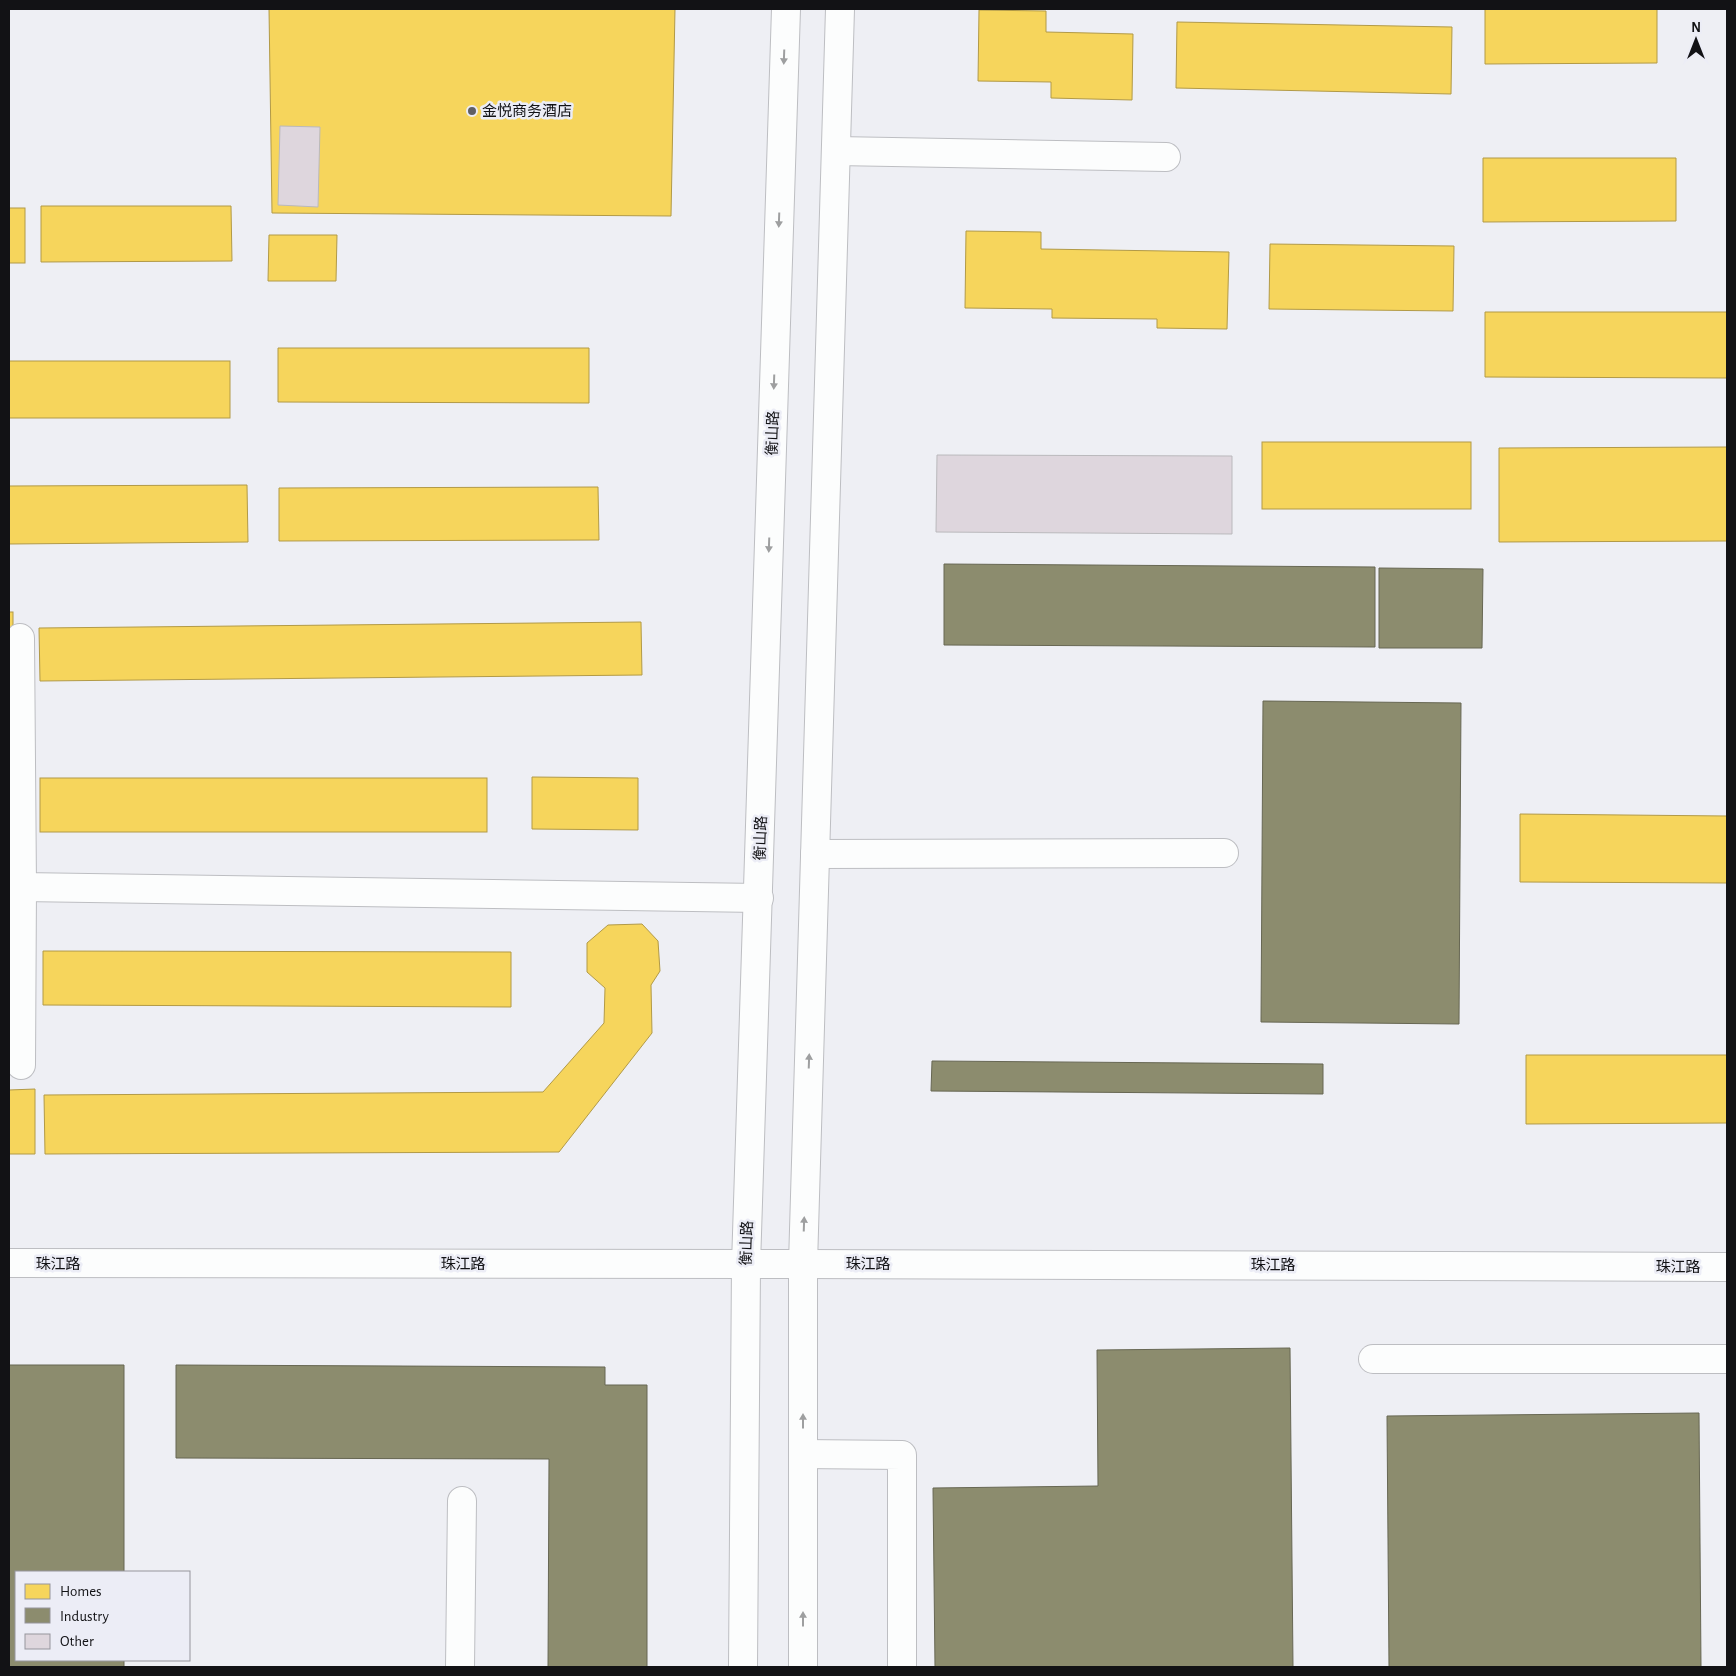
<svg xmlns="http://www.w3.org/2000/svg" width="1736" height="1676" viewBox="0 0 1736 1676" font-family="'Alegreya Sans','Noto Sans SC',sans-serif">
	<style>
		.homes { fill: #f6d55c; stroke: #b29a47 }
		.industry { fill: #8c8c6e; stroke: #676753 }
		.building { fill: #ded6dd; stroke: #bab9bc }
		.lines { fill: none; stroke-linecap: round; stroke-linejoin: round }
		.minor-casing { stroke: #bdbec2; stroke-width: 30 }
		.minor { stroke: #fcfdfd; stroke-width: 28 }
		.oneway { fill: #9e9fa0 }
		.poi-dot { fill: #5f5f63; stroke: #ecedf6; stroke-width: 2 }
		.labels { text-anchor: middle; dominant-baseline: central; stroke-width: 5; stroke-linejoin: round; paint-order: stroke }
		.poi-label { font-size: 15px; fill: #121215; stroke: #ecedf6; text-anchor: start }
		.street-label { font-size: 15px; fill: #121215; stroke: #ecedf6 }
	</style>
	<rect width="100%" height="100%" fill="#eeeff4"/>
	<g class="homes">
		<path d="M269,9H675L671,216L272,213Z"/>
		<path d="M1485,9H1657V63L1485,64Z"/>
		<path d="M979,10L1046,11V32L1133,34L1132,100L1051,98V82L978,81Z"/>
		<path d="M1177,22L1452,27L1451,94L1176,88Z"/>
		<path d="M1483,158H1676V221L1483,222Z"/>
		<path d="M41,206H231L232,261L41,262Z"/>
		<rect x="9" y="208" width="16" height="55"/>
		<path d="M966,231L1041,232V249L1229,252L1227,329L1157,328V319L1052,318V309L965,308Z"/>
		<path d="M269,235H337L336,281H268Z"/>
		<path d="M1270,244L1454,246L1453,311L1269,309Z"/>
		<path d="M1485,312H1727V378L1485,377Z"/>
		<path d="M278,348H589V403L278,402Z"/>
		<rect x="9" y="361" width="221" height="57"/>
		<rect x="1262" y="442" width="209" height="67"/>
		<path d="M1727,447V541L1499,542V448Z"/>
		<path d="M247,485L248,542L9,544V486Z"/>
		<path d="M598,487L599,540L279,541V488Z"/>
		<rect x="9" y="612" width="4" height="63"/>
		<path d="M641,622L642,675L40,681L39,628Z"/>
		<path d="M532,777L638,778V830L532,829Z"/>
		<rect x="40" y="778" width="447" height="54"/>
		<path d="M1520,814L1727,816V883L1520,882Z"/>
		<path d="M642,924L658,941L660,971L651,985L652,1033L559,1152L45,1154L44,1095L543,1092L604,1023L605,988L587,972V943L608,925Z"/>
		<path d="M43,951L511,952V1007L43,1005Z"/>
		<path d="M1526,1055H1727V1123L1526,1124Z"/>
		<path d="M35,1089V1154H9V1090Z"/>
	</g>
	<g class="industry">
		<path d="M944,564L1375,567V647L944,645Z"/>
		<path d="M1379,568L1483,569L1482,648H1379Z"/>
		<path d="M1263,701L1461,703L1459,1024L1261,1022Z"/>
		<path d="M932,1061L1323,1064V1094L931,1091Z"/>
		<path d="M1290,1348L1293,1667H935L933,1488L1098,1486L1097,1350Z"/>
		<path d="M9,1365H124V1572H16V1660H124V1667H9Z"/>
		<path d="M176,1365L605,1367V1385H647V1667H548L549,1459L176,1458Z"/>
		<path d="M1699,1413L1701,1667H1389L1387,1416Z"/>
	</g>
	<g class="building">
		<path d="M280,126L320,127L318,207L278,205Z"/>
		<path d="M937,455L1232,456V534L936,532Z"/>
	</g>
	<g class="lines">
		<g class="minor-casing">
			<g id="minor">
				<path d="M836,151L1166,157"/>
				<path d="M20,638L22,887L759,898"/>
				<path d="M815,854L1224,853"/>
				<path d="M21,1065L22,887"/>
				<path d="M9,1263L803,1264L1727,1267"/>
				<path d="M1373,1359H1727"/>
				<path d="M803,1454L902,1455V1667"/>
				<path d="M460,1667L462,1501"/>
				<path d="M743,1667L746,1265L786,9"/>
				<path d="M803,1667V1264L840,9"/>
			</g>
		</g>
		<use href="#minor" class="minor"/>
	</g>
	<defs><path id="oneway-solid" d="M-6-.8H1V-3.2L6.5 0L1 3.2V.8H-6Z" transform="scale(1.25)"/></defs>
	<g class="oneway">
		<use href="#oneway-solid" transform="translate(784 57) rotate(92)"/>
		<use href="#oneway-solid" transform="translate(779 220) rotate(92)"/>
		<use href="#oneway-solid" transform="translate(774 382) rotate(92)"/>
		<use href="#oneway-solid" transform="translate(769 545) rotate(92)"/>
		<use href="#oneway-solid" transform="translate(809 1061) rotate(-88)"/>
		<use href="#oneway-solid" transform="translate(804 1224) rotate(-88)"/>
		<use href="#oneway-solid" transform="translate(803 1421) rotate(-90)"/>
		<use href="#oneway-solid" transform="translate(803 1619) rotate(-90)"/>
	</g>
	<circle class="poi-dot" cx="472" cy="111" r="5"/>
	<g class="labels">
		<g class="poi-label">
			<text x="482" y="111">金悦商务酒店</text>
		</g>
		<g class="street-label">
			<text transform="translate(773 433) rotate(-88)">衡山路</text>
			<text transform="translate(761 838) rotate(-88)">衡山路</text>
			<text transform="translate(747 1243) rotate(-88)">衡山路</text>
			<text x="58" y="1264">珠江路</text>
			<text x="463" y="1264">珠江路</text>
			<text x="868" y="1264">珠江路</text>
			<text x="1273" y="1265">珠江路</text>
			<text x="1678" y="1267">珠江路</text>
		</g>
	</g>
	<rect width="1736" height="1676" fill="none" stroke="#121215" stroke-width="20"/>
	<rect x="15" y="1571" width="175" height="90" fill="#ecedf6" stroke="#95959c"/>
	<rect x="25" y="1584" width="25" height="15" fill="#f6d55c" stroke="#95959c"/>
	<text x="60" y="1596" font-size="15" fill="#121215">Homes</text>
	<rect x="25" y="1608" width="25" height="15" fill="#8c8c6e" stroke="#95959c"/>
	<text x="60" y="1621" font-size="15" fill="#121215">Industry</text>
	<rect x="25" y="1634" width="25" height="15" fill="#ded6dd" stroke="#95959c"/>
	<text x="60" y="1646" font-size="15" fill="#121215">Other</text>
	<g transform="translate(1696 40)" stroke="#ecedf6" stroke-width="4" paint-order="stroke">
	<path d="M0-4L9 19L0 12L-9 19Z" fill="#121215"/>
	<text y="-8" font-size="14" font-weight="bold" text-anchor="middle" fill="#121215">N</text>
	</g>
</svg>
